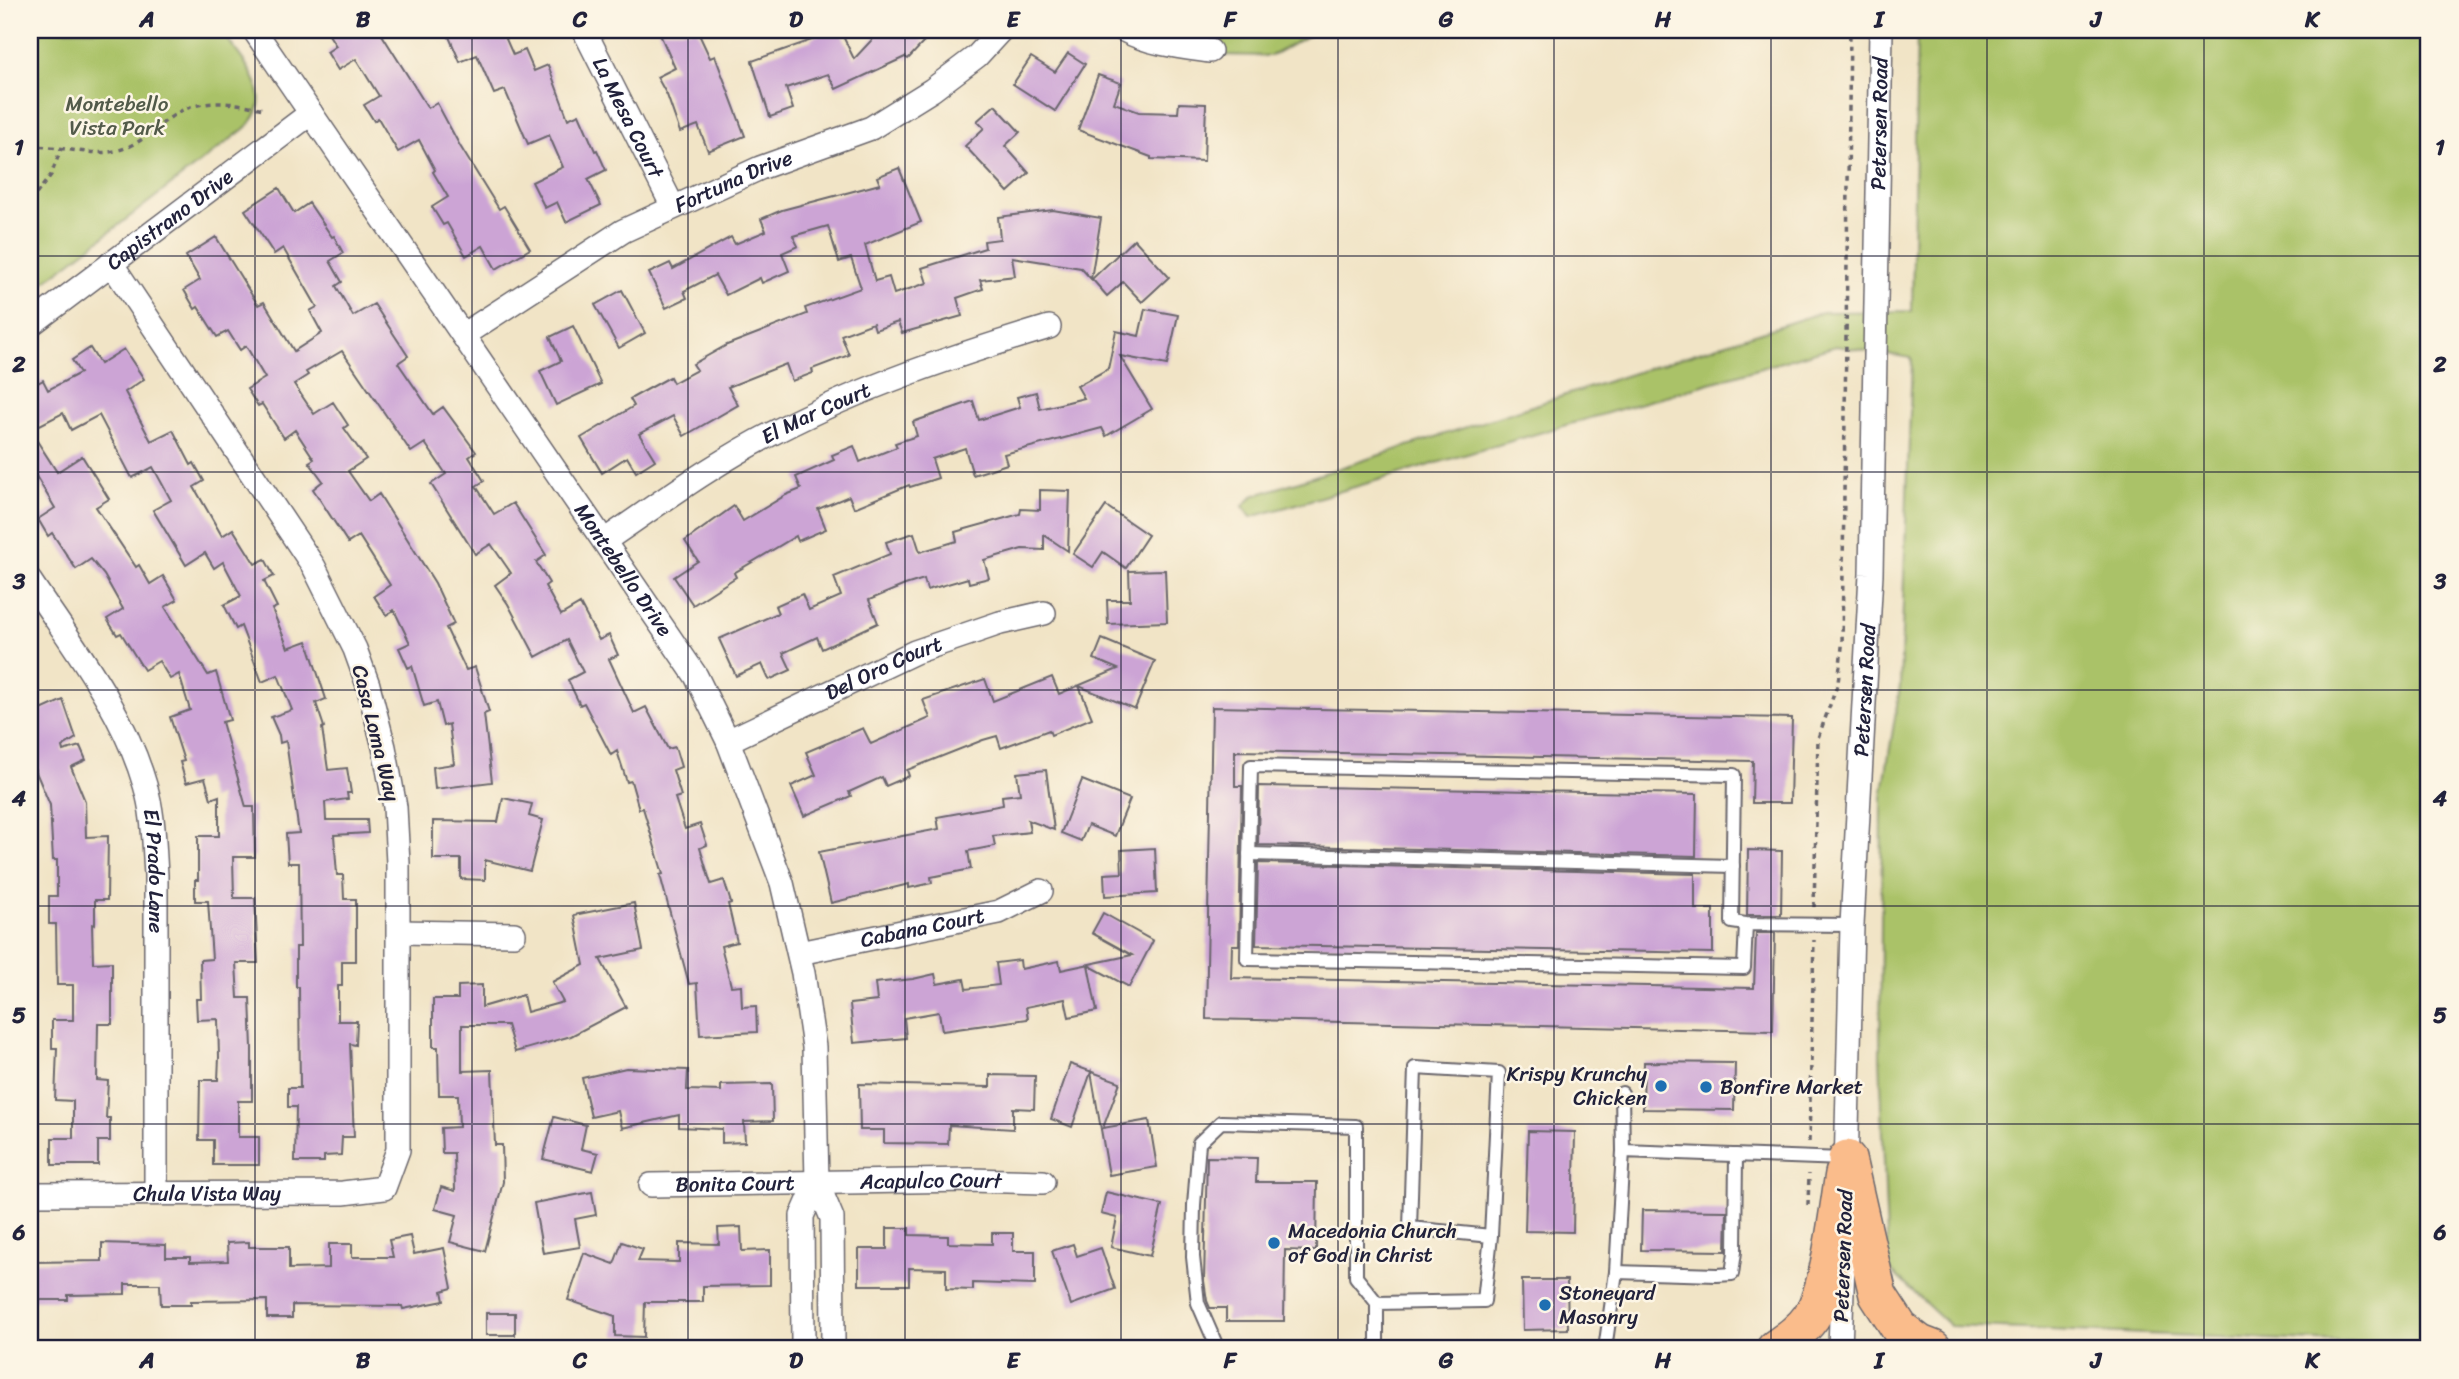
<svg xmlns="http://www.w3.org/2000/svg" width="2459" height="1379" font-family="Sriracha,sans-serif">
	<rect width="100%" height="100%" fill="#fcf5e5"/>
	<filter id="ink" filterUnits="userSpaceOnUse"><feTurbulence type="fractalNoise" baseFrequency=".0143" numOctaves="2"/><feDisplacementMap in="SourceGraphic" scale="14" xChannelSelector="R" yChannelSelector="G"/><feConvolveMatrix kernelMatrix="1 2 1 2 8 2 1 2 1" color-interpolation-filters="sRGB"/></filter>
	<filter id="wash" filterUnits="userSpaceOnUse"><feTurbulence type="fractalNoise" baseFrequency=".00686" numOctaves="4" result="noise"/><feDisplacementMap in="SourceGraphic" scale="28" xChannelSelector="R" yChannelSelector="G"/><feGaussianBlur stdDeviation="1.57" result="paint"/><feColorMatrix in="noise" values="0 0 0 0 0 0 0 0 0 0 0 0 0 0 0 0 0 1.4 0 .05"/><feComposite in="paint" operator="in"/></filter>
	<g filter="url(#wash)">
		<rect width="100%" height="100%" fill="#f1e4c6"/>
		<g fill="#aac267" stroke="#667251" stroke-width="2">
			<path d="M30,30H221C241,60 282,97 244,129L30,293Z"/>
			<path d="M1218,30H1318L1271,56L1217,55Z"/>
			<path d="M1917,30H2429V1349H2390L2363,1343L1950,1326L1888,1268L1880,1055L1882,797L1900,686L1912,358L1836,346L1290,506L1251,517L1243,506L1253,496L1823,312L1912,311Z"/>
		</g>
		<g id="blocks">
			<g fill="#cca4d5">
				<path d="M326,30H379L428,108L437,103L460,146L499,209L504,206L530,249L496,269L483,246L466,256L447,223L443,225L432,207L448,197L433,172L435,170L419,140L398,152L378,118L374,121L364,105L379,96L356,59L338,70L327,52L336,46Z"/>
				<path d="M446,30H502L513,55L525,50L534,71L548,65L568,119L579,114L595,151L597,150L606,170L588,179L601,205L566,222L557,202L545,208L532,182L563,167L549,135L528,144L505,90L494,94L477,55L460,62Z"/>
				<path d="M658,30H697L710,58L715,56L745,136L708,151L698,125L680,132L667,95L657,77L675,68Z"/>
				<path d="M829,30H840L854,59L881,30H911L924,42L908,59L905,57L836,89L828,74L786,88L793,109L770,117L752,61L812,40L811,38Z"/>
				<path d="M1068,53L1085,64L1055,111L1013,84L1031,57L1055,72Z"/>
				<path d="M1098,75L1121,83L1114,103L1139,112L1178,113L1179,103L1206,104L1204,161L1151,159V157L1078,130Z"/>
				<path d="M995,105L1020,132L1005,146L1029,173L1008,192L965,146L984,128L977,121Z"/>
				<path d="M899,168L921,222L865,245L875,281L889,277L894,294L927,283L922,268L985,248L984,241L1000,239L998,217L1053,210L1101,218L1091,279L1081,268L1012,257L1015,276L980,280L983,289L957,298L962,316L902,333L898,322L875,330L873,323L841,335L849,355L812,369L813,373L792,381L786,364L728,387L738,405L684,436L673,416L639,434L655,460L636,472L627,457L602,473L581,438L634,406L630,399L670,377L673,383L697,370L693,364L727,345L807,314L805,308L861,288L851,258L839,262L828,226L793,236L798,246L782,253L789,271L762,283L760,278L726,295L715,275L684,291L687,298L666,308L649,273L670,263L673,269L731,237L735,244L766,231L761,219L782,210L880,184L877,177Z"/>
				<path d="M279,188L294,213L309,203L332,237L334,236L343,253L330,261L342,282L336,286L353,316L374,304L408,356L398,363L433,414L443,407L476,452L469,457L484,481L476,486L494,514L513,503L546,555L536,562L549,583L545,586L561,615L580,604L599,640L609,635L618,655L609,659L634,713L646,707L668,749L675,747L681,767L673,770L681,796L675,798L685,829L700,824L707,845L700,848L711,884L724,880L731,903L728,904L737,942L721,946L731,986L741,985L742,1007L756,1006L757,1032L700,1035L697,983L689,984L660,875L663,874L643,808L639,809L631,781L627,782L617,751L611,755L584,703L580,705L568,680L583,672L567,640L536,657L508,604L495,585L511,573L491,544L475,554L431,484L446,474L425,443L411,452L342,351L306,372L308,375L294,384L314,414L333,402L348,425L344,428L366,459L348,471L369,501L379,494L435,583L454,624L446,628L466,670L475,667L489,712L484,714L492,782L435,789L433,767L454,764L449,724L443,726L437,702L424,706L412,666L408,668L399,648L410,643L394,610L386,615L374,596L390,585L359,536L348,543L313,489L323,481L309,462L314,459L295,430L284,438L262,404L258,406L247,389L265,378L246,346L240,350L228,331L217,337L198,307L195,309L184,290L200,280L186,256L216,237L258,305L264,302L294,351L322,333L310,311L317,307L283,248L274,254L245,210Z"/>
				<path d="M1134,239L1169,277L1142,302L1123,282L1107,296L1092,279Z"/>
				<path d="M622,290L645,333L619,348L595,305Z"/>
				<path d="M1145,309L1178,315L1167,365L1120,356L1152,409L1106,436L1102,428L1004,454L1007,464L973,475L965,448L932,459L938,478L910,487L909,485L854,508L849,496L818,509L826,529L798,541L796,536L734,573L736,577L693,605L674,577L698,561L685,541L734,506L743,521L786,495L801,489L796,477L834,460L832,455L854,446L860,462L897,447L895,443L917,436L913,422L973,401L979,420L1020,407L1017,397L1036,392L1040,409L1084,398L1077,386L1108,369L1116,331L1139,336Z"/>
				<path d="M573,326L601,384L556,405L540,371L561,361L550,337Z"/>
				<path d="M90,348L100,364L124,349L144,379L125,392L151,441L173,430L191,465L194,463L204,481L194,487L222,536L233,529L255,564L265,559L274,576L264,581L277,607L272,609L288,648L307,641L326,699L316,703L324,727L322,728L328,770L347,768L351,793H347L348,799L325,802L326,820H367L368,833L334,835L337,875H343L344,899H356V961H342V986H338V1021H357L356,1045L350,1044L354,1137H342L341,1155L324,1156V1162H295L296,1107H288V1088H300L299,987H296V947H300L299,863H288L286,834L299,833L286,741L280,743L279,735L271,717L292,710L278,675L262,682L241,626L236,629L224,605L241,596L223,562L214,568L205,553L186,565L153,510L171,500L153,467L132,478L99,415L71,430L63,413L30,430V387L43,380L48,390L80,373L72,360Z"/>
				<path d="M30,430L57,472L82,456L109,499L96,507L136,567L139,565L150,584L163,576L177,600L165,607L208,675L216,672L230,720L222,722L246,807H254L255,857H233L234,898H255L258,963H236L238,998H250L252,1048V1101H238V1137H259V1165H213V1140H199L200,1080H218L219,1057L218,1019L197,1020L196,999H201L200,960L212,959L208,901H195V880H198V836H219V796L211,799L205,778L186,783L180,762L184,761L170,717L190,710L179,674L170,679L159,661L144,670L121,633L117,635L107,619L123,609L104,575L91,559L76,569L52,533L48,536L38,519L55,508L30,466Z"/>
				<path d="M1040,490L1070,491L1068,551L1044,535V550L1022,549L984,560L989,578L969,583L968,578L927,590L924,579L905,585L869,600L878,623L822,649L817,637L783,653L791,670L769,680L762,664L736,676L719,639L778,613L775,606L802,594L809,610L841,596L834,577L890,554L886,542L914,533L920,552L957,541L955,532L1020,514L1021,509L1040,510Z"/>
				<path d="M1106,506L1148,535L1126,568L1103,552L1093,567L1073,554Z"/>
				<path d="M1165,570L1167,622L1108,624L1107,600H1130L1129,571Z"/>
				<path d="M1102,639L1155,661L1135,709L1079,686L1092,718L1051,735L1049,730L1001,748L997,736L983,740L907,770L909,776L886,786L882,777L849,792L851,796L804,816L791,786L816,775L806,752L863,728L871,744L930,718L923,700L985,679L993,701L1052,677L1059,694L1118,669L1094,659Z"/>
				<path d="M63,700L76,738L62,747L63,751L80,746L86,760L71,767L85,801L86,837L108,836L107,900H95V925L92,924L93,963L112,962V1024H98L97,1080L108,1081L106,1118H110V1141H98V1165H52V1138H73V1101L55,1100L57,1048H52V1020H73V985H57L56,924H49V896H57V860H53L50,805L30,758V715Z"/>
				<path d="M1212,707L1792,718L1790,803H1752L1753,761L1235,751V786H1242L1239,945H1232L1231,978L1754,988L1756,933H1775L1773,1031L1206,1019Z"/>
				<path d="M1046,770L1054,830L1028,820L1030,832L993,836L995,846L968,851L971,869L931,877L932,883L909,888V884L831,903L819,852L939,829L937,817L1003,805L1002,796L1020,794L1017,773Z"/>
				<path d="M1082,780L1130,799L1115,836L1088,825L1081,841L1061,833Z"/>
				<path d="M1259,786L1697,794L1696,856L1258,845Z"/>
				<path d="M503,798L532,804L529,816L543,820L530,871L485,860V880L461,879V859H433V821L498,822Z"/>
				<path d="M1155,848L1157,893L1105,896L1104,874L1122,873L1121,850Z"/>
				<path d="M1748,850L1782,851L1781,915H1747Z"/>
				<path d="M1258,863L1695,874V909H1713V953L1256,945Z"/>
				<path d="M634,903L643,950L600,959L626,1007L571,1036L515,1052L507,1025H462V1071L492,1070L495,1145H502L503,1182L485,1251L450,1242L457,1215L435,1209L441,1187L455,1191L454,1153H442L441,1128L459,1127L458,1095H439L438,1047H433V999H458V986L482,985V1007L523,995L527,1012L563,1002L552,982L584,965L574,915Z"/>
				<path d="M1103,913L1153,941L1129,987L1088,965L1097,1011L1069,1017L1065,999L1026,1007L1028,1019L942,1031L939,1012L904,1018L906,1038L854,1043L850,1004L877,1001L875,983L913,979L935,974L937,984L964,979L966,989L999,985L996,963L1020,960L1021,969L1059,961L1061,970L1132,955L1092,933Z"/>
				<path d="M1644,1062L1735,1063L1734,1110L1643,1109Z"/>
				<path d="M1070,1064L1120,1082L1103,1128L1149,1120L1157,1167L1109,1175L1091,1072L1072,1127L1051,1119Z"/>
				<path d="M626,1068L688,1070L687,1090L721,1091V1085L772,1084L773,1121L744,1122L745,1142L722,1143V1129L679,1127V1115L622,1128L618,1111L591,1117L582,1078Z"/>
				<path d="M990,1075L1035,1076L1034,1109L1013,1108V1129L949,1125L948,1144L884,1143V1130H860L859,1084L990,1087Z"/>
				<path d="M554,1117L586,1125L581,1149L598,1153L593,1171L543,1159Z"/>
				<path d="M1528,1131L1575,1132L1573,1232L1525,1231Z"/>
				<path d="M1207,1157L1257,1158L1256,1182H1317L1316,1251L1285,1250L1284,1321H1226V1308H1210L1207,1301L1204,1281Z"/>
				<path d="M592,1192L596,1215L575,1219L580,1247L543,1253L534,1203Z"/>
				<path d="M1106,1192L1162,1205L1150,1256L1111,1247L1117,1218L1101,1214Z"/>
				<path d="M1642,1210L1727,1211L1726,1251L1641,1250Z"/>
				<path d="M741,1227L742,1251L770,1250V1285L703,1286V1302H645L644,1337L615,1336V1316L568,1300L584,1253L614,1264L622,1242L643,1249L638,1261L679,1262V1243L719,1244L718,1228Z"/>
				<path d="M887,1228H909V1235L948,1236V1243L992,1244V1233H1013V1251H1035V1285L973,1283V1290L946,1289V1269L909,1268V1285H859V1249H887Z"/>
				<path d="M410,1236L414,1254L444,1248L452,1288L442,1291L444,1301L403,1309L402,1306L292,1305V1318H267V1300L191,1301V1305H161L160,1284H125V1294L68,1295V1300H30V1262L102,1261V1243L166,1245V1257H190V1262L228,1261L227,1243L249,1242V1247H289V1269L329,1268V1244H352V1257H393L389,1240Z"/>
				<path d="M1073,1244L1077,1256L1101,1248L1115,1289L1071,1305L1052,1251Z"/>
				<path d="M1522,1280H1567L1568,1329L1523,1330Z"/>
				<rect x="486" y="1313" width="29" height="22"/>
			</g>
		</g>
	</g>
	<g filter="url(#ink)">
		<use href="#blocks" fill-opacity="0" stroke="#6a666c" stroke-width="2"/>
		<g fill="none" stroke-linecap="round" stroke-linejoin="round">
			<g stroke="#6a666c" stroke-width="16">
				<g id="service">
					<path d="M1249,854L1733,866"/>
					<path d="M1746,924L1732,922L1734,775L1251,766L1247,959L1744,968L1746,924L1852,925"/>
					<path d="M1622,1093L1623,1151"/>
					<path d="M1616,1272L1717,1275L1732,1274L1735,1252L1736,1155"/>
					<path d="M1218,1349L1198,1303L1193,1257L1194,1205L1199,1143L1221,1122L1356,1126V1277L1377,1303"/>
					<path d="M1377,1349V1303L1484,1301L1491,1236L1499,1073L1415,1068L1410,1228L1491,1236"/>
					<path d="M1605,1349L1616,1272L1623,1151L1843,1159"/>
				</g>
			</g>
			<g stroke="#6a666c" stroke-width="26">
				<g id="minor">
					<path id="s1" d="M254,30L696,676L728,741L782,883L803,973L814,1047L817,1182L832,1218L833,1341L829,1349"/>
					<path id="s2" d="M584,30L673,207"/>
					<path d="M1124,30C1150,44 1181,47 1210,51"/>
					<path id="s3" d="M30,325L311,113"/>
					<path id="s4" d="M463,335L623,231L760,168L871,128L932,90L977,56L1001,30"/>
					<path id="s5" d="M604,541C660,503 714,463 775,432C861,387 956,355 1049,327"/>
					<path id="s6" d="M30,581C73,646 123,709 145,785C154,814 154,845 156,875V1192"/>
					<path id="s7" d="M728,741L915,652L1000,623L1044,613"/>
					<path d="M399,932L514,934"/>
					<path id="s8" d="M799,953L999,912L1041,891"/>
					<path id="s9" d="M1846,1171L1852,925L1871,574L1881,30"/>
					<path id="s10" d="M651,1185L970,1180L1043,1182"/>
					<path id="s11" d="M30,1194L343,1193L384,1188L398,1150V863L395,807L384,747L368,685L355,649L314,567L111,263"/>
					<path d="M807,1349L803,1342L802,1216L817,1182"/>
					<path d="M1840,1349L1843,1261"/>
				</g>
			</g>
			<g stroke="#6a666c" stroke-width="40">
				<g id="primary">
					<path d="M1847,1159L1878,1295L1900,1329L1920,1344L1933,1349"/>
					<path d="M1775,1349C1789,1339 1801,1331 1811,1317C1830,1289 1838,1209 1844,1174"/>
				</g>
			</g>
			<g stroke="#6a666c" stroke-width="3.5" stroke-dasharray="5 5" stroke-linecap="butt">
				<path d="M30,147C59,144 85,157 115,151C140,146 154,128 174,115C199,98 235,102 263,109"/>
				<path d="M30,202L51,175L61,149"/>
				<path d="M1814,907L1818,738L1838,683L1842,647L1850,30"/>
				<path d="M1809,1142L1814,940"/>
				<path d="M1808,1205L1809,1174"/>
			</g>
			<use href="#service" stroke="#fff" stroke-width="12"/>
			<use href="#minor" stroke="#fff" stroke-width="23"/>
			<use href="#primary" stroke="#fabc8b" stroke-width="37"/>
		</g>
	</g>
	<path fill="none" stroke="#22223b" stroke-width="2" stroke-opacity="0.55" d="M255,30V1349M472,30V1349M688,30V1349M905,30V1349M1121,30V1349M1338,30V1349M1554,30V1349M1771,30V1349M1987,30V1349M2204,30V1349M30,256H2429M30,472H2429M30,690H2429M30,906H2429M30,1124H2429"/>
	<g fill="#1f6fb2" stroke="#fcf5e5" stroke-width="2.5">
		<circle cx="1661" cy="1086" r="7"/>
		<circle cx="1706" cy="1087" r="7"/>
		<circle cx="1274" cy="1243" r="7"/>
		<circle cx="1545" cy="1305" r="7"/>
	</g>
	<g text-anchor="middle" stroke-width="5" stroke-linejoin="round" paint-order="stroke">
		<g font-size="21" fill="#525a4a" stroke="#fcf5e5">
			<text x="117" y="111">Montebello<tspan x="117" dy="24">Vista Park</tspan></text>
		</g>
		<g font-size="21" fill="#22223b" stroke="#fcf5e5">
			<text dy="7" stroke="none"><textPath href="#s2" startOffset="98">La Mesa Court</textPath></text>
			<text dy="7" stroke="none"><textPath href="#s9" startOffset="1048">Petersen Road</textPath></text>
			<text dy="7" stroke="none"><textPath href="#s4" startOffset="312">Fortuna Drive</textPath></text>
			<text dy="7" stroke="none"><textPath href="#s3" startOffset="175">Capistrano Drive</textPath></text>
			<text dy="7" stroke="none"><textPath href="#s5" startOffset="248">El Mar Court</textPath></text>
			<text dy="7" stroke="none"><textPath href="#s1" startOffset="654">Montebello Drive</textPath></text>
			<text dy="7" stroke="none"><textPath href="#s7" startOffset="172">Del Oro Court</textPath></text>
			<text dy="7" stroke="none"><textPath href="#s9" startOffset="481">Petersen Road</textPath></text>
			<text transform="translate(376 733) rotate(76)" y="7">Casa Loma Way</text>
			<text dy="7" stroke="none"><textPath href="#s6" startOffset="322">El Prado Lane</textPath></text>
			<text dy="7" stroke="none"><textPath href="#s8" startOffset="126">Cabana Court</textPath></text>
			<text dy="7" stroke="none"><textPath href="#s10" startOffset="280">Acapulco Court</textPath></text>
			<text dy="7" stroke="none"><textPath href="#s10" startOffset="84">Bonita Court</textPath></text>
			<text dy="7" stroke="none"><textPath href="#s11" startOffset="177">Chula Vista Way</textPath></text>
			<text transform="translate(1843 1256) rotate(-88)" y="7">Petersen Road</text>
		</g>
		<g font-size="21" fill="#22223b" stroke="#fcf5e5" text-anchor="start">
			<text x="1647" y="1081" text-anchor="end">Krispy Krunchy<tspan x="1647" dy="24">Chicken</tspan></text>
			<text x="1720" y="1094">Bonfire Market</text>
			<text x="1288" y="1238">Macedonia Church<tspan x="1288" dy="24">of God in Christ</tspan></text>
			<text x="1559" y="1300">Stoneyard<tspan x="1559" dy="24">Masonry</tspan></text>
		</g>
	</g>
	<rect width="2459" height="1379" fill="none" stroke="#fcf5e5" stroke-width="77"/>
	<rect x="38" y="38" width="2382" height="1302" fill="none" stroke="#22223b" stroke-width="2.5"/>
	<g font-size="23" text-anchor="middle" font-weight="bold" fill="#22223b">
		<text x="147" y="27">A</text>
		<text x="363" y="27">B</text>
		<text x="580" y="27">C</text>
		<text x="796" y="27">D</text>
		<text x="1013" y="27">E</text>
		<text x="1230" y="27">F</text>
		<text x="1446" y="27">G</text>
		<text x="1663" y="27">H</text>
		<text x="1879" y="27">I</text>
		<text x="2096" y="27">J</text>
		<text x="2312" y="27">K</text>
		<text x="19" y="155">1</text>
		<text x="2440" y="155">1</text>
		<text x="19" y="372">2</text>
		<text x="2440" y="372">2</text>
		<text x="19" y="589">3</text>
		<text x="2440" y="589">3</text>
		<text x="19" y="806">4</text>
		<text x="2440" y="806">4</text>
		<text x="19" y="1023">5</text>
		<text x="2440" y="1023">5</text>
		<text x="19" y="1240">6</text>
		<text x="2440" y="1240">6</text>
		<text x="147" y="1368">A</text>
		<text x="363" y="1368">B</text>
		<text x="580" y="1368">C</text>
		<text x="796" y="1368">D</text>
		<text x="1013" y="1368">E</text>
		<text x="1230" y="1368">F</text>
		<text x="1446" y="1368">G</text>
		<text x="1663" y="1368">H</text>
		<text x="1879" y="1368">I</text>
		<text x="2096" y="1368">J</text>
		<text x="2312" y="1368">K</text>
	</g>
</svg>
